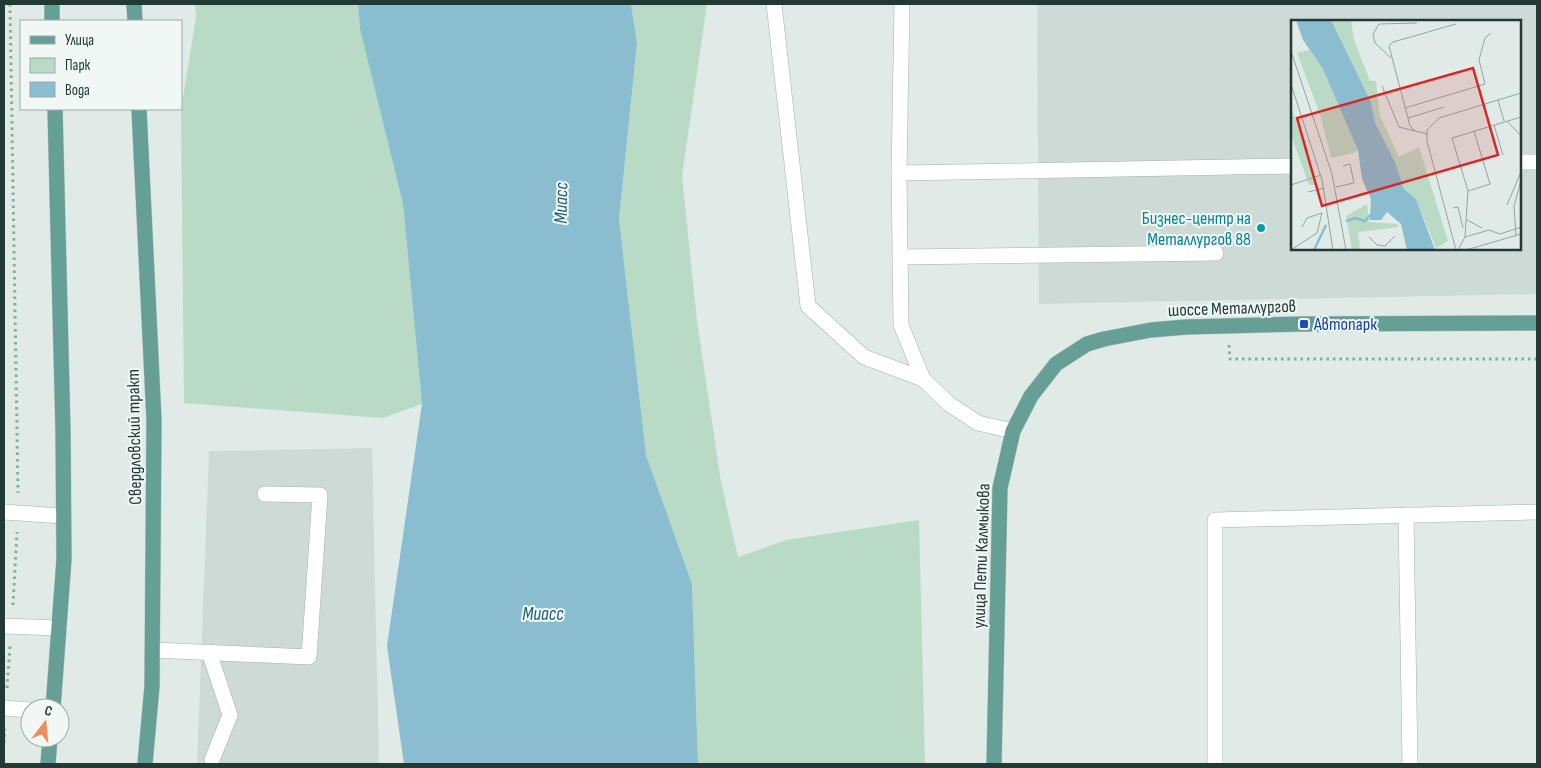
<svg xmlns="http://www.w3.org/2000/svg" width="1541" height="768" font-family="'Sofia Sans Condensed',sans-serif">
	<rect width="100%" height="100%" fill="#e0ebe7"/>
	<g fill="#cedad6" fill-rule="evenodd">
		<path d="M1037,4H1537V294L1039,304ZM1292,21H1520V249H1292Z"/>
		<path d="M372,448L379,764H197L209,451Z"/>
	</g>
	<g fill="#b9dbc6">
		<path d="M195,4H358L360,29L403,204L422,404L383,418L184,403L181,109L196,17Z"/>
		<path d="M631,4H707L682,176L697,321L721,482L738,557L786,540L919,520L925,764H698L692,584L646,455L619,219L637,43Z"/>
	</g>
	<path fill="#89bdcf" d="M358,4H631L637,43L619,219L646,455L692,584L698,764H404L387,646L422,404L403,204L360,29Z"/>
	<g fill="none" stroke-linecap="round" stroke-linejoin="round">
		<g stroke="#a3b2ae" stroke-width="16">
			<g id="minor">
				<path d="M774,4L808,306L864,357L923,379"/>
				<path d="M902,4L899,173L901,325L923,379L949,404L978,423L1013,431"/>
				<path d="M1520,162H1537"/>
				<path d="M899,173L1292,166"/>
				<path d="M900,257L1216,253"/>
				<path d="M4,512L62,516"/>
				<path d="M1406,515L1410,764"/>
				<path d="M4,626L59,628"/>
				<path d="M153,650L309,657L320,495L265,494"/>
				<path d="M209,652L230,715L212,760"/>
				<path d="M4,708L30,710"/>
				<path d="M1215,764V520L1537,512"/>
			</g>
		</g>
		<g stroke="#c1c8c7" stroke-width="16">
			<g id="major">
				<path d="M52,4V21"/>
				<path d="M134,4L135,21"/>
				<path d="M139,109L154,420L152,686L145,764"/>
				<path d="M53,708L64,559L63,431L55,109"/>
				<path d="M48,764L50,738"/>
				<path d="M994,764L1000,488L1013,431L1031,396L1056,364L1087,344L1104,339L1151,330L1186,327L1304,324L1537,323"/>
			</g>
		</g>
		<g stroke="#81ada4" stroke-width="3" stroke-dasharray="2.5 4" stroke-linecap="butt">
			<path d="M10,4L18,493"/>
			<path d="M1229,345L1230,359H1537"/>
			<path d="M13,605L17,532"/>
			<path d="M7,688L10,646"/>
			<path d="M4,743L5,729"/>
		</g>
		<use href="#minor" stroke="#fff" stroke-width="15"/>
		<use href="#major" stroke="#669f96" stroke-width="15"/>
	</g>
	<circle fill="#0f9aa8" stroke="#f0f7f4" stroke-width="2" cx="1261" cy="228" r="5"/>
	<rect fill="#1a4fb4" stroke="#f0f7f4" stroke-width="2" x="1299" y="319" width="10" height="10" rx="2.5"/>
	<g text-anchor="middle" stroke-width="4" stroke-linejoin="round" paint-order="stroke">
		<g font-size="18" fill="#0d838f" stroke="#f0f7f4" text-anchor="end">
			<text x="1251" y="224">Бизнес-центр на<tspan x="1251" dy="21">Металлургов 88</tspan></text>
		</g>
		<g font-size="18" fill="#213a36" stroke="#f0f7f4">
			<text transform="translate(1232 308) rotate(-2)" y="6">шоссе Металлургов</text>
			<text transform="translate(134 437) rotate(-91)" y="6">Свердловский тракт</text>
			<text transform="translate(981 556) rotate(-88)" y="6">улица Пети Калмыкова</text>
		</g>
		<g font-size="18" fill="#164399" stroke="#f0f7f4" text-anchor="start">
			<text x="1314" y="330">Автопарк</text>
		</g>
		<g font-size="19" font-style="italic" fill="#1d5d74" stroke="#f0f7f4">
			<text transform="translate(560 203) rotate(-89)" y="7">Миасс</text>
			<text x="543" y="620">Миасс</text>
		</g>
	</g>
	<g transform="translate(1291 20)">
		<rect width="230" height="230" fill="#e0ebe7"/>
		<path d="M40,0H60L63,20L79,61H85L89,96L108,137L128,127L157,221L145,228L125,179L113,169L104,142L84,103L80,82ZM18,30L32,49L59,108L67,130L63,133L40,138L29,94L6,33ZM0,88L13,124L24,165H18L0,115ZM76,184L78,202L106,204L108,207L67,212L69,230H61L55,196Z" fill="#b9dbc6"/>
		<path d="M5,0H40L80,82L84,103L104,142L113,169L125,179L144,230H116L110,204L96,192L90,200H79L80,179L71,159L67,130L32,49L12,20Z" fill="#89bdcf"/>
		<path fill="none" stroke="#89bdcf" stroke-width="2.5" d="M55,201L64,198L74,201L80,194M23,230L35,205"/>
		<path fill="none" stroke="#94a4a0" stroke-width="1" d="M171,0H194M0,31L41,154L55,230M100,38L84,23L82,14L88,4L126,3M0,64L31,160L42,230M91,66L108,107L124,111M207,80L213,101M114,88L194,64L188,40L194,18L200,13M117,98L153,87M216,101L230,116M203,105L212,135M136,114L124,111L119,106L98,26L102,22L165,4M0,165L30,155M45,167L63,163L59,144L52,146M177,171L199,164L183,111M17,172L33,168M216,185L230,152M162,188L167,187L172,208M176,200L191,208M11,207L16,198L31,193M225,216L223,186L230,161M78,217L86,225L94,226L104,216M174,217L198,210L209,214L230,207M0,230L26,213L31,193M165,230L136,121V110L148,98L230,73M167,230L174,217L177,171L161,118L230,97M175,230L230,214"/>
		<path fill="#d62828" fill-opacity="0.15" stroke="#d62828" stroke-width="2.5" d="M182,48L207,135L31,186L6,98Z"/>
		<rect width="230" height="230" fill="none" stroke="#213a36" stroke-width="2.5"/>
	</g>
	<rect width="1541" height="768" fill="none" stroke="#213a36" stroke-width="10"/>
	<rect x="20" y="20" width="162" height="90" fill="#f0f7f4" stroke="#9daba8"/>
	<rect x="30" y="36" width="25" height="8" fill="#669f96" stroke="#9daba8"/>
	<text x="65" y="45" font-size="15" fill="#213a36">Улица</text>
	<rect x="30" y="58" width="25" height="15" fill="#b9dbc6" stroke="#9daba8"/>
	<text x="65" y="70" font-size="15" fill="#213a36">Парк</text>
	<rect x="30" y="82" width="25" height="15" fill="#89bdcf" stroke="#9daba8"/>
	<text x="65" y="95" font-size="15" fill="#213a36">Вода</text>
	<g transform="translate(45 723) rotate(16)"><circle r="24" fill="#f0f7f4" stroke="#9daba8"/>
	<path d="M0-4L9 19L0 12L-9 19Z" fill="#ee8e5a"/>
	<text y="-8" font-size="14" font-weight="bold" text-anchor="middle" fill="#213a36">С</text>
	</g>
</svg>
